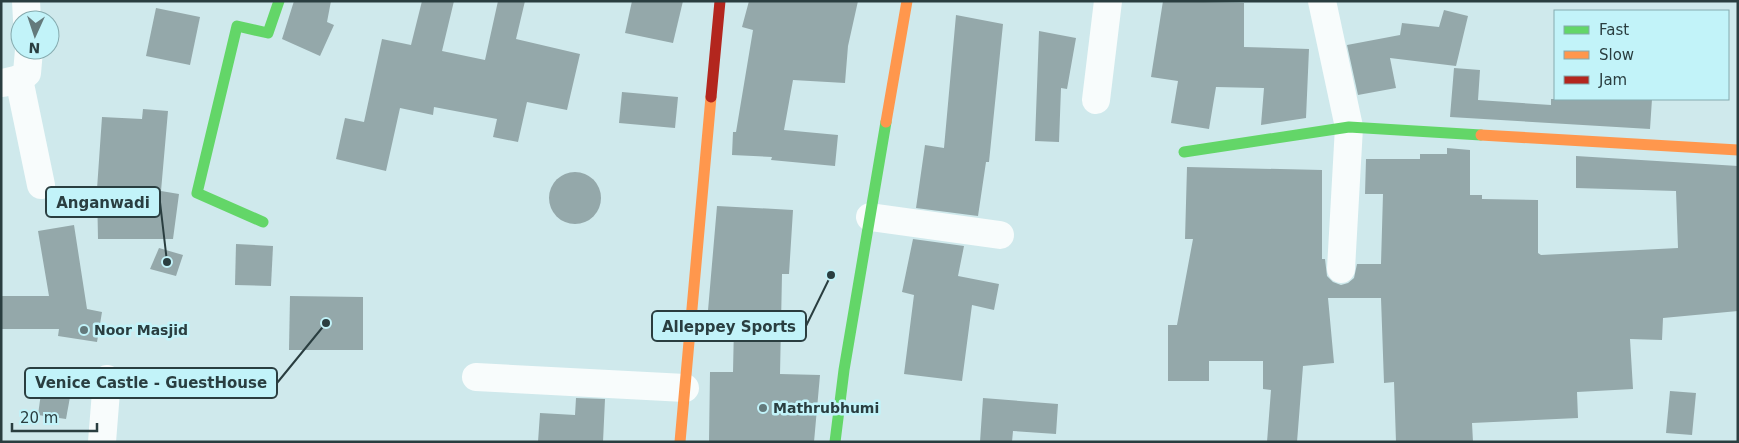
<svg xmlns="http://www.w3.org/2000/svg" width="1739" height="443" font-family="'DejaVu Sans',sans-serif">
	<rect width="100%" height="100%" fill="#cfe9ec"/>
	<g fill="#94a8aa">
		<path d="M294,1H331L327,22L334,25L320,56L282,39Z"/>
		<path d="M422,1H454L442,51L485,60L498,1H525L516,39L580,54L567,110L527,102L518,142L493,137L497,119L434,107L433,115L400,108L386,171L336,159L345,118L364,122L382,39L411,45Z"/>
		<path d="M632,1H683L673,43L625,33Z"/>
		<path d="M749,1H858L848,46L845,83L793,80L784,130L838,135L835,166L771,160L772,157L732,155L733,132H736L753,30L742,27Z"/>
		<path d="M1163,1L1244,3V47L1309,49L1306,118L1261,125L1264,88L1216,87L1209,129L1171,123L1178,81L1151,77Z"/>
		<path d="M156,8L200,17L190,65L146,56Z"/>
		<path d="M1444,10L1468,16L1456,66L1390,58L1396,88L1358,95L1347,45L1400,35L1402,23L1439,27Z"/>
		<path d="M956,15L1003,24L989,162H986L978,216L916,208L925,145L944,148Z"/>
		<path d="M1039,31L1076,38L1067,89L1061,88L1059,142L1035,141Z"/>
		<path d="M1454,68L1480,70L1478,100L1551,105V99H1652L1650,129L1450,117Z"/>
		<path d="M622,92L678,97L675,128L619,123Z"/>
		<path d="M143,109L168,111L161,191L179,194L173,239H98L97,189L102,117L142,119Z"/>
		<path d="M1447,148L1470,150V195H1482V199L1538,200V253L1541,255L1678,248L1676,191L1576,188V156L1738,166V311L1663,318L1662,340L1630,339L1633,389L1577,392L1578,418L1472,423L1473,442H1396L1394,382L1384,383L1381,298H1328L1334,363L1303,366L1297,442H1267L1271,390L1263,389V361H1209V381H1168V325H1177L1193,239H1185L1187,167L1322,170V259H1325L1327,276L1333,282L1341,285L1348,283L1354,278L1357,264H1381L1383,194H1365L1366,159H1420V154H1447Z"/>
		<circle cx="575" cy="198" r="26"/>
		<path d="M717,206L793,210L789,274H782L780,374L820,375L814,442H709L710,372H733L734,325L707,322Z"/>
		<path d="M74,225L87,309L102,312L97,342L58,336L59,329H1V296H49L38,231Z"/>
		<path d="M913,239L964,246L958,276L999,284L994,310L972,305L962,381L904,374L914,295L902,292Z"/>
		<path d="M236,244L273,246L271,286L235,285Z"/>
		<path d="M159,248L183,255L176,276L150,269Z"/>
		<path d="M290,296L363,297V350H289Z"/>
		<path d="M1670,391L1696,393L1692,435L1666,433Z"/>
		<path d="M41,393L70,397L66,419L38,415Z"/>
		<path d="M576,398L605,399L603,442H538L540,413L575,415Z"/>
		<path d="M983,398L1058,404L1056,434L1013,431L1012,442H980Z"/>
	</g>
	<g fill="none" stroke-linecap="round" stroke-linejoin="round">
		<g stroke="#f8fcfc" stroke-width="28">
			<path d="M26,1L27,20"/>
			<path d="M1322,1L1349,127L1341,269"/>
			<path d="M19,79L41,185"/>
			<path d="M3,83L19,79L27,73L29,50"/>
			<path d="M1096,100L1108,1"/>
			<path d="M870,217L1000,235"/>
			<path d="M476,377L685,388"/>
			<path d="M102,442L107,379"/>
		</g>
		<g stroke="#63d668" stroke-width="11">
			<path d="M1184,152L1349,127L1481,135"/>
			<path d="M263,222L197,193L237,26L268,33L279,1"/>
			<path d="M835,442L844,370L886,122"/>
		</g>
		<g stroke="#ff974d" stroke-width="11">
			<path d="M886,122L907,1"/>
			<path d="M1481,135L1738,150"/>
			<path d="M680,442L711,97"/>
		</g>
		<path stroke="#b3261e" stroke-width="11" d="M711,97L720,1"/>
	</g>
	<g fill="#647a7c" stroke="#c2f3f9" stroke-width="2">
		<circle cx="84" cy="330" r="5"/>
		<circle cx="763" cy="408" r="5"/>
	</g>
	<g text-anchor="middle" stroke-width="5" stroke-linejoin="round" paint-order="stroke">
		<g font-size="14" font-weight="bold" fill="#2a3e40" stroke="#c2f3f9" text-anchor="start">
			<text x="94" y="335">Noor Masjid</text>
			<text x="773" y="413">Mathrubhumi</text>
		</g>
	</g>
	<path fill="none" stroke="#2a3e40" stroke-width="2" d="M167 262L160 202M831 275L806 326M326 323L277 383"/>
	<g fill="#2a3e40" stroke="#c2f3f9" stroke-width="2">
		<circle cx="167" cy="262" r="5"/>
		<circle cx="831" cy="275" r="5"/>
		<circle cx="326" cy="323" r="5"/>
	</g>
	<g fill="#c2f3f9" stroke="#2a3e40" stroke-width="2">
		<rect x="46" y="187" width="114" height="30" rx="5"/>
		<rect x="652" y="311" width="154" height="30" rx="5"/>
		<rect x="25" y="368" width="252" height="30" rx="5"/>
	</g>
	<g font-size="15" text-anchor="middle" font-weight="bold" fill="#2a3e40">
		<text x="103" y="208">Anganwadi</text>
		<text x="729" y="332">Alleppey Sports</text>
		<text x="151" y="388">Venice Castle - GuestHouse</text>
	</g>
	<rect width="1739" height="443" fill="none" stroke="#2a3e40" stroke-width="5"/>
	<rect x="1554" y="10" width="175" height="90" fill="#c2f3f9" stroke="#85abaf"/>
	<rect x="1564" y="26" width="25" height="8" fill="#63d668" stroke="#85abaf"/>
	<text x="1599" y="35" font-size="15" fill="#2a3e40">Fast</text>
	<rect x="1564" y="51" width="25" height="8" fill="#ff974d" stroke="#85abaf"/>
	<text x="1599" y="60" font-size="15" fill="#2a3e40">Slow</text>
	<rect x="1564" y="76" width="25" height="8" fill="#b3261e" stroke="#85abaf"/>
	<text x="1599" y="85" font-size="15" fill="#2a3e40">Jam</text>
	<g transform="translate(35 35) rotate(183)"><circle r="24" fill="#c2f3f9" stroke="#85abaf"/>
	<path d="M0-4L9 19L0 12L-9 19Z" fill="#647a7c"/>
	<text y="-8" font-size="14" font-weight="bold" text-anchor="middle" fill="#2a3e40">N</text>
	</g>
	<path d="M12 423v8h85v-8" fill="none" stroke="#2a3e40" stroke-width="2.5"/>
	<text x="20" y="423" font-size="15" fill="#2a3e40" stroke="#c2f3f9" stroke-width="4" paint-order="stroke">20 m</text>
</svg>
